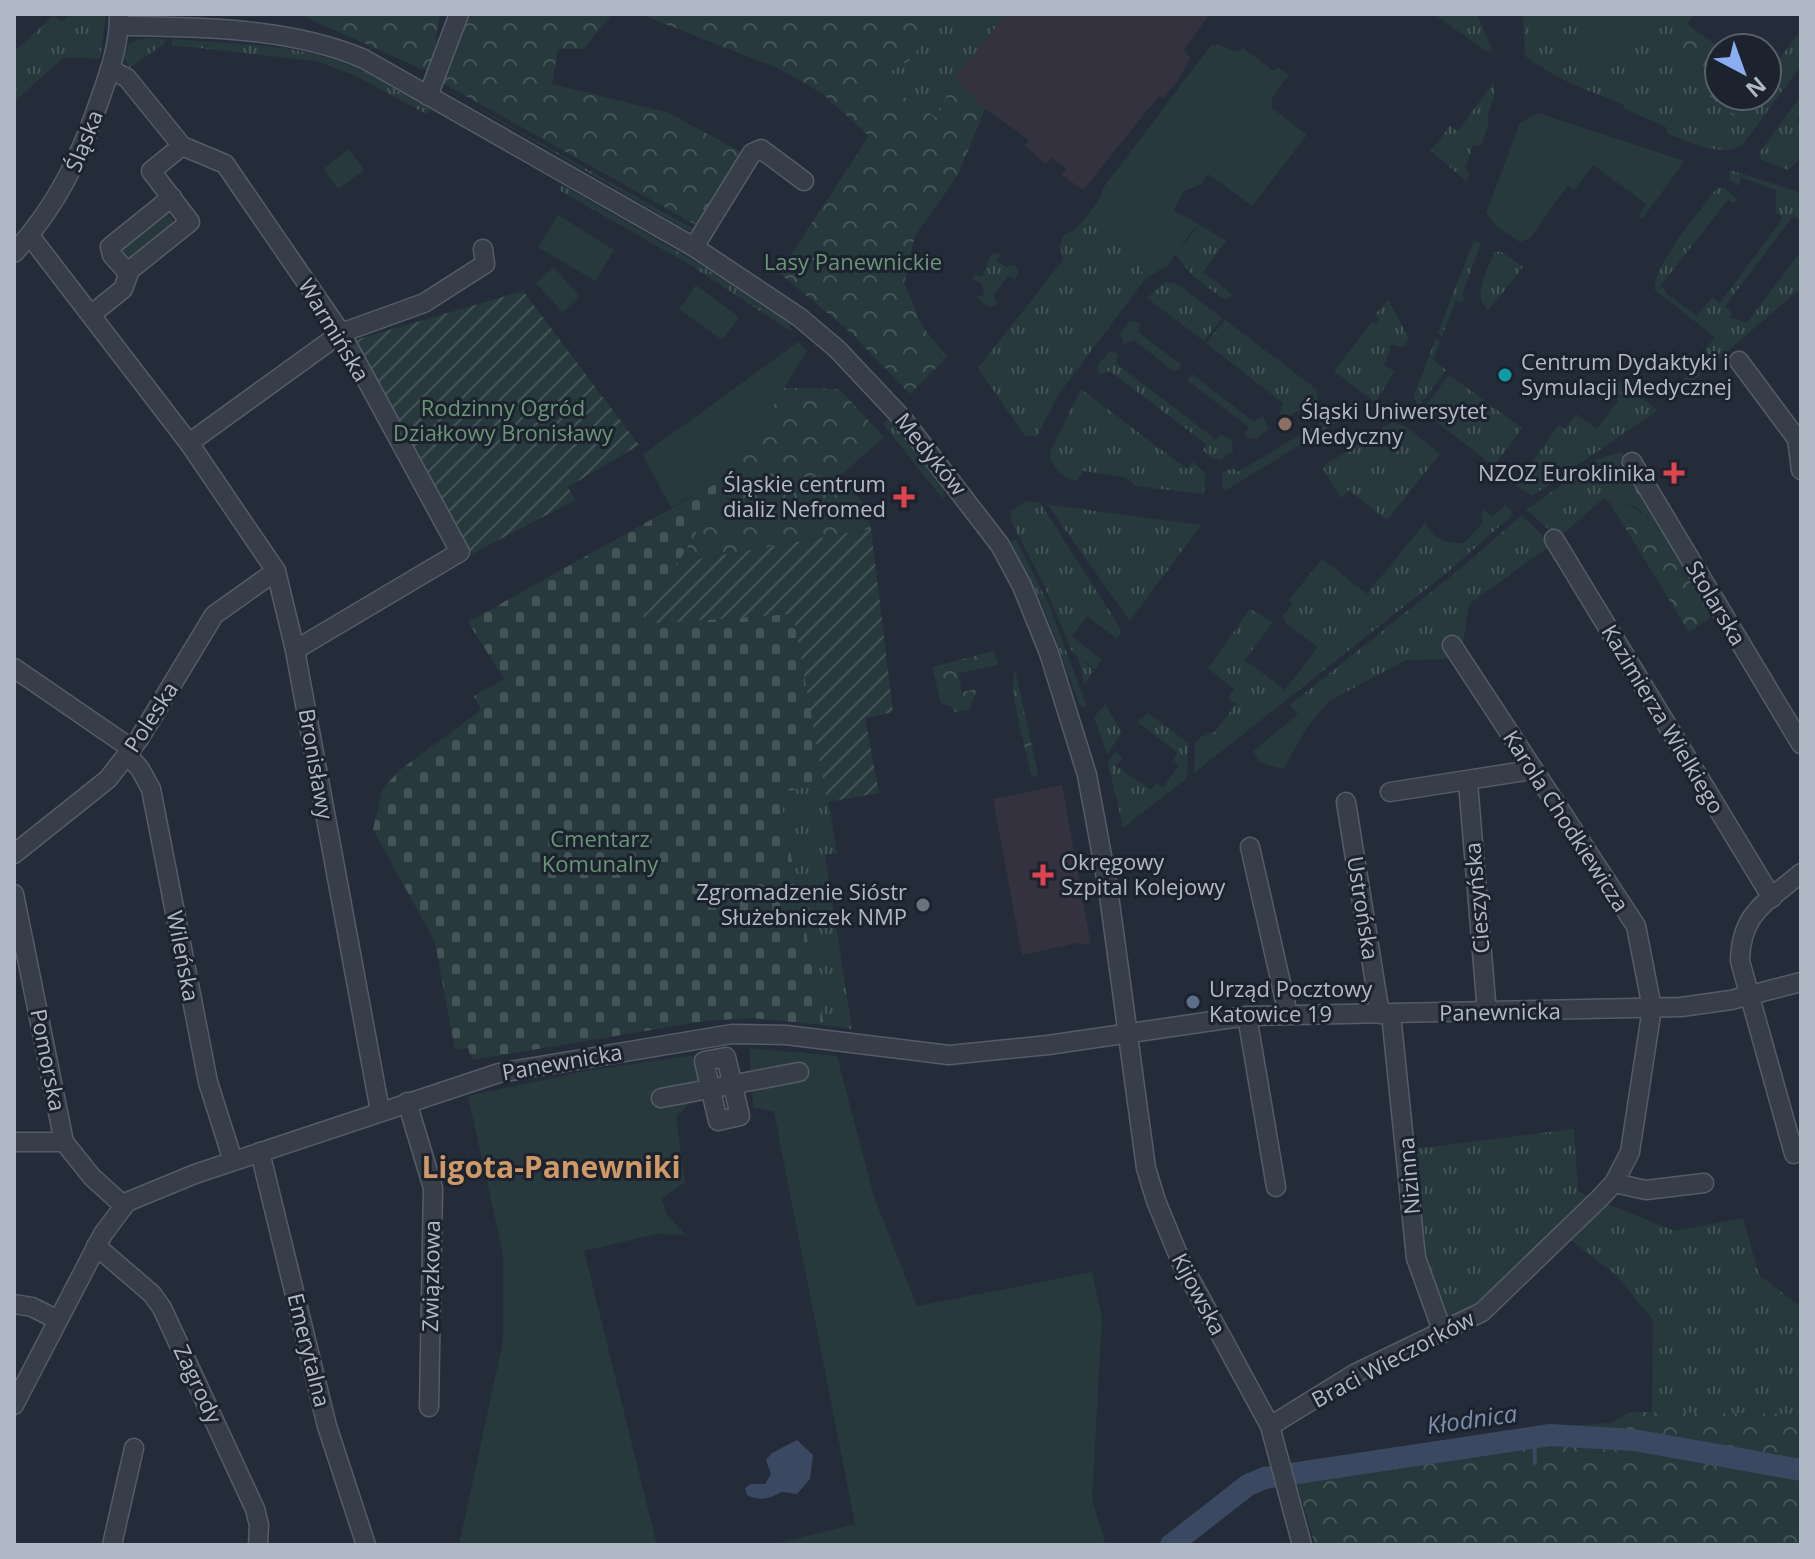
<svg xmlns="http://www.w3.org/2000/svg" width="1815" height="1559" font-family="'Open Sans',sans-serif">
	<defs>
		<pattern id="grass-tufts" width="24" height="20" patternUnits="userSpaceOnUse" patternTransform="scale(2)"><rect width="24" height="20" fill="#27393c"/><path d="M3 7l-1-3M5 7V3M7 7l1-3M15 17l-1-3M17 17v-4M19 17l1-3" fill="none" stroke="#445457"/></pattern>
		<pattern id="forest-crowns" width="20" height="18" patternUnits="userSpaceOnUse" patternTransform="scale(2)"><rect width="20" height="18" fill="#27393c"/><path d="M2 6a3 3 0 1 1 6 0M12 15a3 3 0 1 1 6 0" fill="none" stroke="#445457"/></pattern>
		<pattern id="cemetery-stones" width="16" height="16" patternUnits="userSpaceOnUse" patternTransform="scale(2)"><rect width="16" height="16" fill="#27393c"/><path d="M2 7V4a2 2 0 0 1 4 0v3zM10 15v-3a2 2 0 0 1 4 0v3z" fill="#445457"/></pattern>
		<pattern id="garden-furrows" width="10" height="10" patternUnits="userSpaceOnUse" patternTransform="scale(2)"><rect width="10" height="10" fill="#27393c"/><path d="M-1 1l2-2M0 10L10 0M9 11l2-2" fill="none" stroke="#445457"/></pattern>
	</defs>
	<rect width="100%" height="100%" fill="#242c3a"/>
	<g fill="#34323f">
		<path d="M1006,14H1210L1183,50L1191,58L1176,83L1164,98L1159,96L1083,190L1062,175L1066,168L1051,158L1046,164L1025,146L1029,140L985,109L955,78Z"/>
		<path d="M1062,785L1091,945L1077,943L1022,955L993,799Z"/>
	</g>
	<g fill="url(#grass-tufts)">
		<path d="M71,14H106L100,59L64,57L14,102V52L54,15L62,22Z"/>
		<path d="M940,14H1006L955,78L937,119L875,79L909,61Z"/>
		<path d="M1434,14H1477L1492,51H1486Z"/>
		<path d="M1523,14H1695L1665,52C1707,68 1699,59 1712,102L1734,116L1750,96H1767V75L1801,30V65L1744,143C1723,160 1691,142 1668,134L1666,127L1625,109L1624,105C1589,90 1556,80 1525,56Z"/>
		<path d="M149,38L165,39L164,44L129,68L122,52L132,42Z"/>
		<path d="M172,39C231,44 294,43 349,65C378,77 404,95 431,110L426,114L354,75L316,61L172,45Z"/>
		<path d="M1494,82V97L1487,118L1489,122L1481,145L1473,146L1465,168L1469,174L1466,181L1431,151L1450,126L1458,131Z"/>
		<path d="M443,88L695,230H687Z"/>
		<path d="M1801,96V114L1796,121L1801,125V158L1788,170L1760,159V152Z"/>
		<path d="M1730,170L1798,192L1800,220L1793,216L1725,306L1732,313L1729,317L1747,323L1801,251V288L1667,403L1715,337L1655,290C1651,267 1702,209 1717,188H1724L1737,199L1734,203L1728,200L1661,285L1668,295L1697,316L1712,297L1720,303L1783,218L1776,212V190L1741,177L1738,186L1729,179Z"/>
		<path d="M562,185L701,265L789,323L792,332L690,265L559,190Z"/>
		<path d="M166,212L178,227L130,264L118,250Z"/>
		<path d="M1087,216C1107,237 1137,250 1145,279L1058,395L1037,436H1025L978,368L1063,260L1060,246L1064,235L1076,229Z"/>
		<path d="M1200,225L1226,241L1203,272L1232,294L1229,298L1223,299L1193,276L1175,254Z"/>
		<path d="M1474,240L1481,243L1462,295L1465,298L1461,303L1456,300L1442,336L1438,333Z"/>
		<path d="M1500,251L1523,267L1488,311C1472,295 1487,271 1494,253Z"/>
		<path d="M992,253L1000,254L997,261L1007,267L1015,265L1018,272L1015,280L1009,275L993,295L997,304L990,307L976,297L984,295L982,283L972,280L974,274L982,277Z"/>
		<path d="M1165,282L1177,284L1222,318L1204,341L1147,298Z"/>
		<path d="M1388,299L1409,339L1403,348L1391,344L1384,366L1395,371L1375,402L1334,371L1372,322L1376,324L1380,320L1375,315Z"/>
		<path d="M1225,320L1316,389L1318,398L1291,415L1280,414L1283,403L1206,343Z"/>
		<path d="M1130,321L1140,323L1139,333L1180,364V369L1175,372L1134,340L1124,344L1120,333Z"/>
		<path d="M1436,338L1440,341L1433,360L1446,370L1418,407L1414,395Z"/>
		<path d="M1110,351L1118,354L1116,363L1216,440L1221,435L1231,439L1233,451L1220,460L1210,457L1203,450L1206,444L1110,371L1100,375L1097,366Z"/>
		<path d="M1192,374L1254,422L1263,416L1268,429L1256,439L1247,438L1245,433L1249,427L1187,380Z"/>
		<path d="M1449,375L1522,428L1494,466L1422,411Z"/>
		<path d="M1611,376L1658,410L1532,496L1515,485L1559,425L1565,429L1576,414L1597,429L1618,401Z"/>
		<path d="M1081,389L1187,469L1193,462L1205,473L1204,494L1136,486L1125,477L1084,471L1076,481C1062,477 1050,467 1050,452Z"/>
		<path d="M1335,408L1344,418L1226,490L1223,487L1222,473L1232,468L1238,472L1325,420L1322,413Z"/>
		<path d="M889,419L944,488L943,499L883,424Z"/>
		<path d="M1393,422L1407,427L1440,454L1387,520L1349,490L1341,498L1322,467Z"/>
		<path d="M1621,452L1669,537L1636,507L1615,500L1610,503L1604,498L1558,538L1527,510L1595,460Z"/>
		<path d="M1026,501L1040,503L1119,626L1121,633L1114,642L1116,638L1087,616L1072,636L1102,660L1095,669L1079,657L1094,671L1084,685L1078,656L1072,652L1045,587L1011,521V511Z"/>
		<path d="M1047,504L1065,507L1201,525L1130,621Z"/>
		<path d="M1505,505L1512,511L1510,517L1450,570L1194,773L1195,743L1200,737L1215,732L1236,704L1228,698L1234,689L1208,668L1250,609L1273,622L1245,660L1285,690L1318,647L1286,623L1283,615L1293,603L1289,600L1322,559L1367,594L1425,523C1435,540 1445,544 1464,543L1482,524V509L1492,517Z"/>
		<path d="M1522,515L1551,545L1469,604L1462,648L1452,659L1406,660L1329,701L1308,726L1290,705L1465,565Z"/>
		<path d="M1016,539L1049,605L1087,707L1080,706L1043,606L1011,542Z"/>
		<path d="M1105,704L1122,733L1107,754L1094,717Z"/>
		<path d="M1148,713L1188,743L1187,778L1123,828L1108,762L1115,752L1122,758L1116,766L1151,790L1156,783L1163,788L1179,765L1173,760L1177,752L1137,722Z"/>
		<path d="M825,783L837,853L825,855L852,1029L824,1025L779,792Z"/>
		<path d="M1574,1129L1578,1192L1675,1231L1743,1218L1759,1275L1801,1307V1414L1652,1412L1653,1320L1615,1274L1569,1239L1477,1306L1445,1325L1422,1258L1414,1149Z"/>
	</g>
	<g fill="url(#forest-crowns)">
		<path d="M307,14H440L431,73L305,17Z"/>
		<path d="M462,14H612L584,49H558L552,84L669,113L743,153L698,226L441,82Z"/>
		<path d="M640,14H940L909,61L876,79L937,118L955,78L985,109L958,175L915,236L904,283L922,326L947,357L910,394L848,330L779,273L869,136L823,94L782,70Z"/>
		<path d="M1687,24L1720,48L1719,96H1750L1734,116L1712,102C1702,69 1707,59 1667,59L1664,52Z"/>
		<path d="M753,387L839,389L884,437L840,476L864,504L871,529L677,563L730,476L671,507L643,455L679,428Z"/>
		<path d="M1615,499C1666,518 1689,570 1717,613L1689,632L1610,503Z"/>
		<path d="M994,651L998,665L958,673L962,692L977,689L969,710L955,712L953,707L941,703L932,667Z"/>
		<path d="M1015,670L1038,774L1035,777L1031,774C1027,753 1007,687 1015,670Z"/>
		<path d="M1630,1412L1801,1414V1545H1315L1296,1481L1295,1464L1522,1429L1611,1423Z"/>
	</g>
	<path fill="url(#cemetery-stones)" d="M731,475L641,624L793,614L825,783L779,793L824,1025L752,1018L705,1021L472,1060L468,1048L455,1050L435,942L373,829L383,788L400,770L481,710L474,696L504,679L468,622Z"/>
	<g fill="#27393c">
		<path d="M1585,14H1655L1624,54L1580,20Z"/>
		<path d="M1583,28L1615,53L1600,74L1567,49Z"/>
		<path d="M1217,44L1238,52L1243,48L1274,71L1278,67L1289,75L1272,98V108L1307,135L1252,206L1208,174L1200,185L1184,191L1174,210L1200,225L1191,232L1167,266L1145,279C1137,249 1106,238 1087,216L1100,199L1103,188L1211,45Z"/>
		<path d="M1538,113L1685,161L1642,219L1639,216L1646,204L1593,165L1574,190L1568,185L1530,238L1520,242L1497,227L1486,213L1520,123Z"/>
		<path d="M349,149L364,170L338,189L323,169Z"/>
		<path d="M558,215L614,250L595,281L538,247Z"/>
		<path d="M553,267L580,296L562,312L536,283Z"/>
		<path d="M696,285L739,317L722,340L679,309Z"/>
		<path d="M798,342L807,351L731,475L671,507L643,455Z"/>
		<path d="M1298,714L1308,726L1283,769L1261,763L1252,752Z"/>
		<path d="M749,1048L837,1056L874,1197L917,1306L1092,1272L1102,1318L1092,1499L1106,1545H771L855,1524L774,1112L753,1107Z"/>
		<path d="M694,1055L700,1092L676,1117L685,1182L662,1199L667,1215L686,1235L656,1234L584,1251L657,1545H459L503,1341V1255L468,1096L585,1071Z"/>
	</g>
	<g fill="url(#garden-furrows)">
		<path d="M523,291L639,445L568,487L575,500L472,554L355,340Z"/>
		<path d="M871,529L893,712L865,718L879,793L827,802L793,614L641,624L677,563Z"/>
	</g>
	<path fill="#3a4862" d="M797,1440L813,1455L810,1479L797,1494L782,1492C769,1498 762,1502 747,1495L745,1488L750,1484H765L771,1474L766,1460L772,1453Z"/>
	<g fill="none" stroke-linecap="round" stroke-linejoin="round">
		<g stroke="#3a4862" stroke-width="4">
			<path d="M1534,1437L1535,1463"/>
			<path d="M1520,1449L1521,1439"/>
		</g>
		<path stroke="#3a4862" stroke-width="22" d="M1171,1545L1248,1485L1265,1478L1550,1435L1634,1440L1801,1470"/>
		<g stroke="#555c68" stroke-width="21">
			<g id="minor">
				<path d="M119,26C198,27 290,27 364,59L694,247L799,317L837,349L902,418L1000,545L1022,586L1049,653L1087,775L1108,888L1146,1168L1156,1201L1182,1264L1270,1426L1302,1545"/>
				<path d="M110,69L127,78L182,146L225,164L341,333L460,552L295,650"/>
				<path d="M428,96L459,14"/>
				<path d="M30,236L189,443L276,571L295,650L380,1111"/>
				<path d="M694,247L752,153L761,149L804,181"/>
				<path d="M14,253C57,206 81,156 101,96C110,71 119,44 119,17"/>
				<path d="M128,273L112,255L110,247L172,197"/>
				<path d="M92,314L123,289L130,270L190,222L151,171L182,146"/>
				<path d="M1739,361L1797,439L1801,470"/>
				<path d="M189,443L341,333L424,303L485,264L483,249"/>
				<path d="M1632,462L1801,744"/>
				<path d="M1554,539L1772,898"/>
				<path d="M14,668L132,749"/>
				<path d="M128,755L140,769L151,789L208,1082L233,1161"/>
				<path d="M1468,782L1487,1013"/>
				<path d="M1390,792L1531,770"/>
				<path d="M1346,802L1380,1014"/>
				<path d="M1250,847L1288,1014"/>
				<path d="M14,854L108,779L139,739L214,615L276,571"/>
				<path d="M14,894L64,1142L92,1177L123,1205"/>
				<path d="M1391,1014L1416,1258L1443,1333"/>
				<path d="M1247,1016L1276,1187"/>
				<path d="M726,1057L740,1116L718,1121L704,1061Z"/>
				<path d="M661,1098L799,1072"/>
				<path d="M407,1102L433,1188L429,1407"/>
				<path d="M14,1142H64"/>
				<path d="M260,1152L327,1426L366,1545"/>
				<path d="M1794,1154L1740,961C1741,912 1766,903 1801,873"/>
				<path d="M1614,1183L1646,1190L1704,1183"/>
				<path d="M96,1246L152,1294L162,1308L255,1509L259,1525L258,1545"/>
				<path d="M14,1304L32,1307L58,1320"/>
				<path d="M14,1405L103,1234L127,1202L195,1174L499,1073L732,1034L786,1035L949,1055L1048,1045L1247,1016L1681,1007L1731,1000L1801,982"/>
				<path d="M1270,1426L1356,1373L1482,1312L1599,1199L1614,1183L1630,1152L1652,1008L1636,926L1452,645"/>
				<path d="M112,1545L134,1448"/>
			</g>
		</g>
		<use href="#minor" stroke="#373e4a" stroke-width="18"/>
	</g>
	<circle fill="#0f9aa8" stroke="#1c232f" stroke-width="3" cx="1505" cy="375" r="8"/>
	<circle fill="#8d6e63" stroke="#1c232f" stroke-width="3" cx="1285" cy="424" r="8"/>
	<g fill="#e0444e" stroke="#1c232f" stroke-width="3">
		<path d="M1670 461h8v8h8v8h-8v8h-8v-8h-8v-8h8z"/>
		<path d="M900 485h8v8h8v8h-8v8h-8v-8h-8v-8h8z"/>
		<path d="M1039 863h8v8h8v8h-8v8h-8v-8h-8v-8h8z"/>
	</g>
	<circle fill="#6b7280" stroke="#1c232f" stroke-width="3" cx="923" cy="905" r="8"/>
	<circle fill="#5c6f8a" stroke="#1c232f" stroke-width="3" cx="1193" cy="1002" r="8"/>
	<g text-anchor="middle" stroke-width="6" stroke-linejoin="round" paint-order="stroke">
		<g font-size="22" fill="#b2b9c6" stroke="#1c232f">
			<text transform="translate(84 141) rotate(-68)" y="8">Śląska</text>
			<text transform="translate(334 330) rotate(59)" y="8">Warmińska</text>
			<text transform="translate(931 454) rotate(51)" y="8">Medyków</text>
			<text transform="translate(1716 603) rotate(59)" y="8">Stolarska</text>
			<text transform="translate(151 717) rotate(-57)" y="8">Poleska</text>
			<text transform="translate(1663 719) rotate(59)" y="8">Kazimierza Wielkiego</text>
			<text transform="translate(316 764) rotate(80)" y="8">Bronisławy</text>
			<text transform="translate(1566 821) rotate(57)" y="8">Karola Chodkiewicza</text>
			<text transform="translate(1477 898) rotate(-95)" y="8">Cieszyńska</text>
			<text transform="translate(1363 908) rotate(81)" y="8">Ustrońska</text>
			<text transform="translate(183 956) rotate(79)" y="8">Wileńska</text>
			<text transform="translate(1500 1012) rotate(-1)" y="8">Panewnicka</text>
			<text transform="translate(48 1060) rotate(79)" y="8">Pomorska</text>
			<text transform="translate(562 1062) rotate(-10)" y="8">Panewnicka</text>
			<text transform="translate(1409 1176) rotate(-95)" y="8">Nizinna</text>
			<text transform="translate(431 1276) rotate(-89)" y="8">Związkowa</text>
			<text transform="translate(1199 1294) rotate(62)" y="8">Kijowska</text>
			<text transform="translate(309 1350) rotate(76)" y="8">Emerytalna</text>
			<text transform="translate(1393 1359) rotate(-28)" y="8">Braci Wieczorków</text>
			<text transform="translate(198 1384) rotate(65)" y="8">Zagrody</text>
		</g>
		<g font-size="22" fill="#6b9577" stroke="#1c232f">
			<text x="853" y="270">Lasy Panewnickie</text>
			<text x="503" y="416">Rodzinny Ogród<tspan x="503" dy="25">Działkowy Bronisławy</tspan></text>
			<text x="600" y="847">Cmentarz<tspan x="600" dy="25">Komunalny</tspan></text>
		</g>
		<g font-size="22" fill="#b2b9c6" stroke="#1c232f" text-anchor="start">
			<text x="1521" y="370">Centrum Dydaktyki i<tspan x="1521" dy="25">Symulacji Medycznej</tspan></text>
			<text x="1301" y="419">Śląski Uniwersytet<tspan x="1301" dy="25">Medyczny</tspan></text>
			<text x="1656" y="481" text-anchor="end">NZOZ Euroklinika</text>
			<text x="886" y="492" text-anchor="end">Śląskie centrum<tspan x="886" dy="25">dializ Nefromed</tspan></text>
			<text x="1061" y="870">Okręgowy<tspan x="1061" dy="25">Szpital Kolejowy</tspan></text>
			<text x="907" y="900" text-anchor="end">Zgromadzenie Sióstr<tspan x="907" dy="25">Służebniczek NMP</tspan></text>
			<text x="1209" y="997">Urząd Pocztowy<tspan x="1209" dy="25">Katowice 19</tspan></text>
		</g>
		<g font-size="24" font-style="italic" fill="#7c8eac" stroke="#1c232f">
			<text transform="translate(1472 1420) rotate(-8)" y="8">Kłodnica</text>
		</g>
		<g font-size="30" font-weight="bold" fill="#ce9966" stroke="#1c232f">
			<text x="551" y="1178">Ligota-Panewniki</text>
		</g>
	</g>
	<rect width="1815" height="1559" fill="none" stroke="#b2b9c6" stroke-width="32"/>
	<g transform="translate(1743 72) rotate(139)"><circle r="38" fill="#1c232f" stroke="#585f6b" stroke-width="2"/>
	<path d="M0-6L14 30L0 20L-14 30Z" fill="#8cadf1"/>
	<text y="-12" font-size="22" font-weight="bold" text-anchor="middle" fill="#b2b9c6">N</text>
	</g>
</svg>
